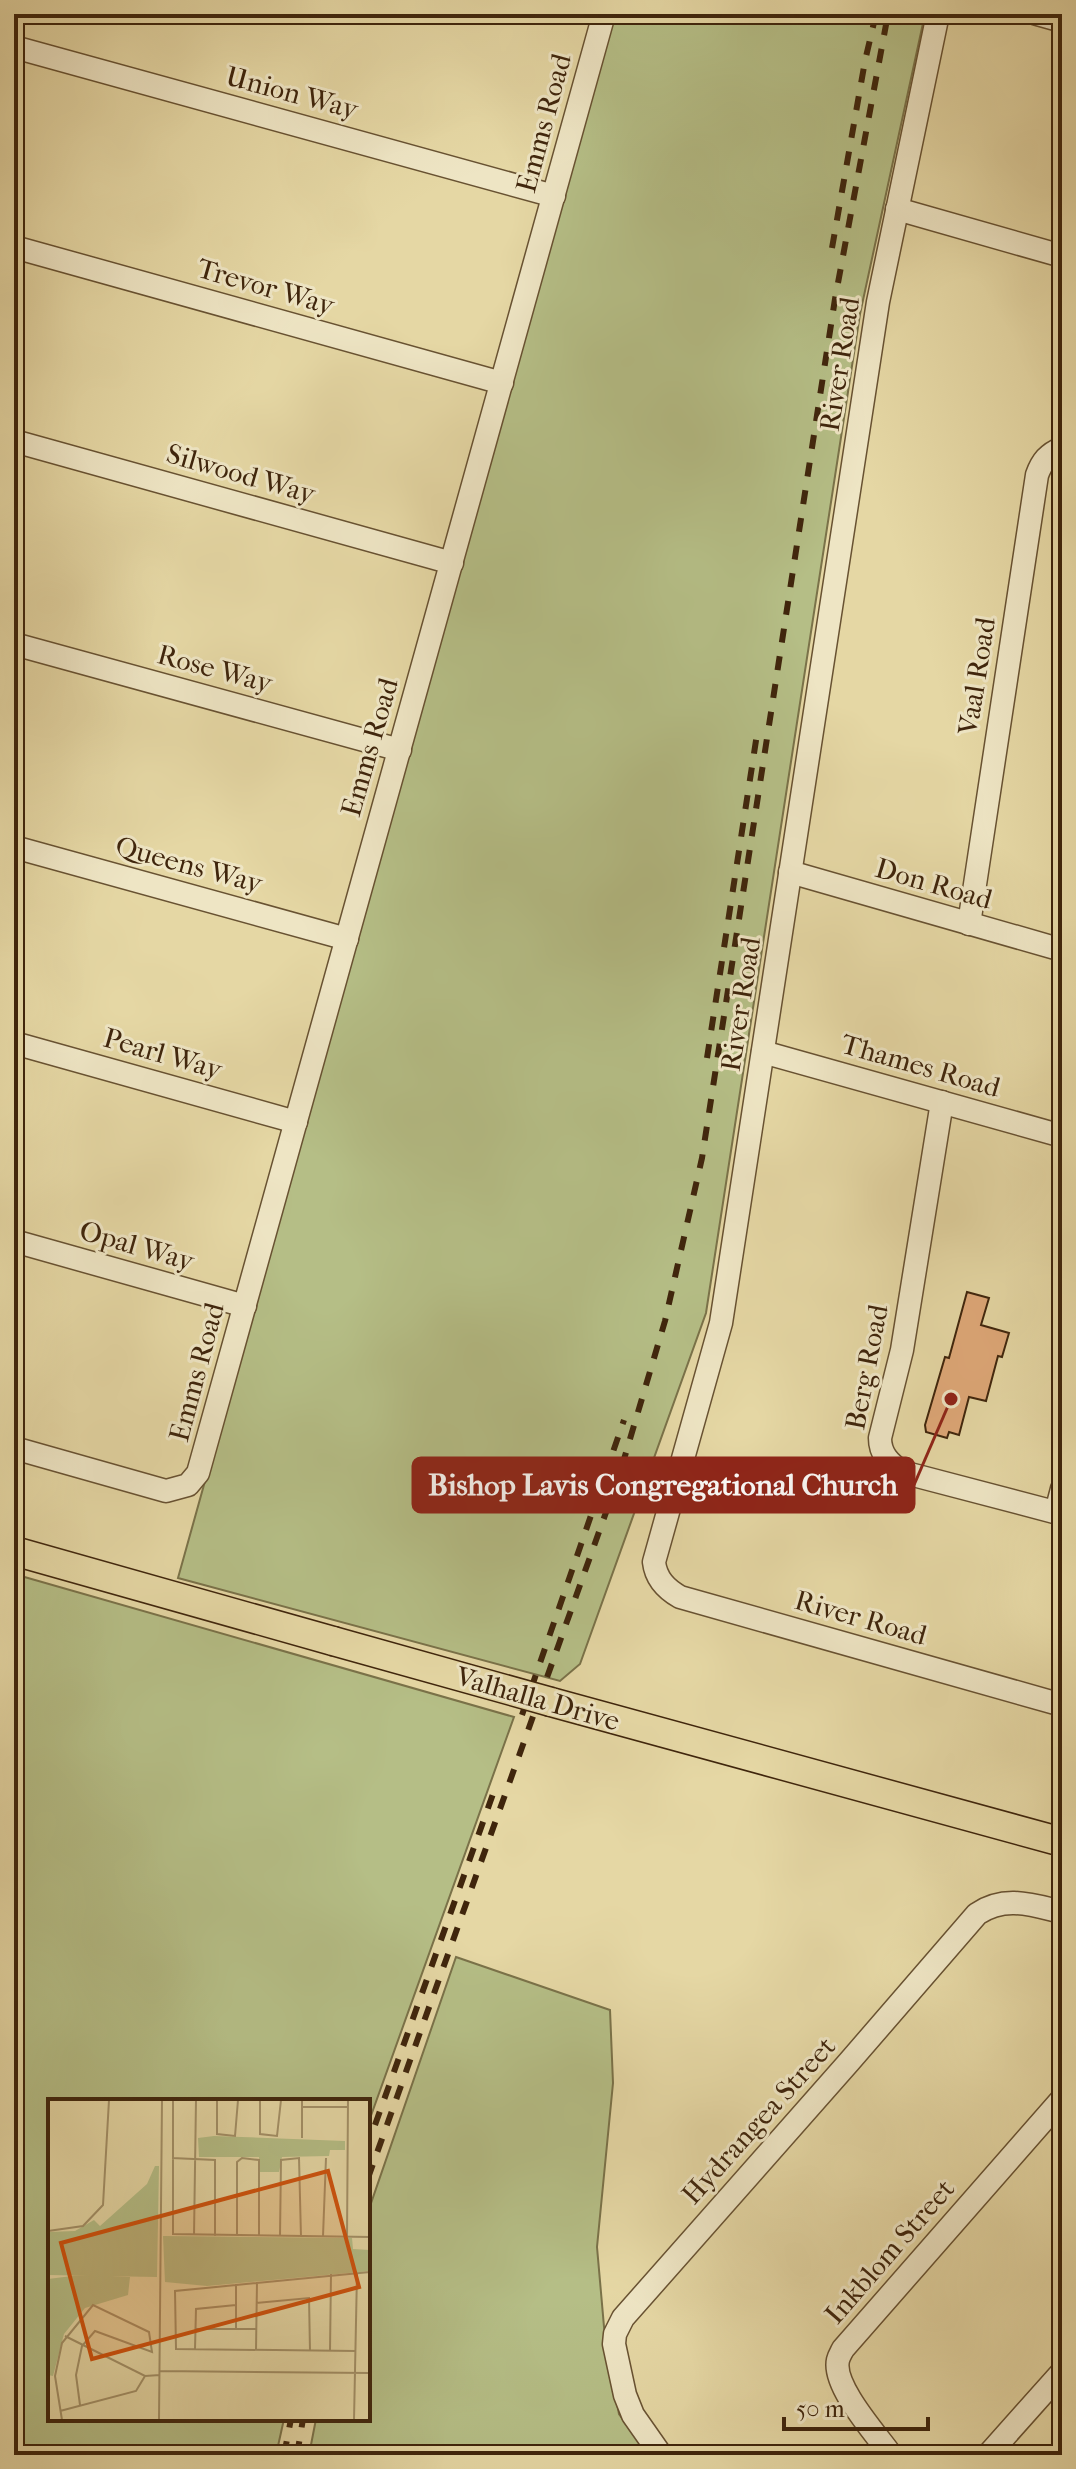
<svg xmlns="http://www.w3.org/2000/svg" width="1076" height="2469" font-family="'IM FELL French Canon',serif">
	<rect width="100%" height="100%" fill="#e5d7a4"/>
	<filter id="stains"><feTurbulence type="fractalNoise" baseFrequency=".0025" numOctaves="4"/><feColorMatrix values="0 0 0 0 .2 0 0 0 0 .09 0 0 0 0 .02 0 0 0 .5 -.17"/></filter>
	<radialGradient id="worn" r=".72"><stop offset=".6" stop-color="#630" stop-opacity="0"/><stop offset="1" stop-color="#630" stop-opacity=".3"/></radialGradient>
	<g fill="#b5be86" stroke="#7a7249" stroke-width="2">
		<path d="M614,14H925L860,314L706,1313L580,1664L560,1681L178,1578Z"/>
		<path d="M14,1574L514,1717L368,2124V2101H50V2419H284L276,2455H14Z"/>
		<path d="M456,1957L610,2010L613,2083L597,2247L605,2338L619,2414L649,2455H309L316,2419H368V2212Z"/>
	</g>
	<path fill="#dfa878" stroke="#3f250c" stroke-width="2" d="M967,1292L989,1298L981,1325L1009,1333L1002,1357L998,1356L986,1401L969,1397L959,1435L949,1432L947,1438L926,1432L925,1425L945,1357L949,1358Z"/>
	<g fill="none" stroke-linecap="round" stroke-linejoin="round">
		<g stroke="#685232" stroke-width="25">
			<g id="minor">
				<path d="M938,14L878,302L721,1323L654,1562C656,1579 666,1589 680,1597L1062,1705"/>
				<path d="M1037,14L1062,21"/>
				<path d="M14,47L554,196"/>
				<path d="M897,209L1062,256"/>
				<path d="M14,247L502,383"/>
				<path d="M14,441L452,563"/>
				<path d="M14,644L400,750"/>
				<path d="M14,847L347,939"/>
				<path d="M790,872L1062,950"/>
				<path d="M969,924L1037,475C1042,461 1048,454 1062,448"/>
				<path d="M14,1043L296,1122"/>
				<path d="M763,1052L1062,1136"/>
				<path d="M942,1102L902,1350L880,1438C880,1454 889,1463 902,1472L1062,1514"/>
				<path d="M14,1241L245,1306"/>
				<path d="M14,1448L166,1491L188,1485L198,1473L604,14"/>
				<path d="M1056,1512L1062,1489"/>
				<path d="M661,2455L633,2415L625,2395L614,2344L615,2334L623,2318L849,2062L977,1914C1005,1895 1032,1905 1062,1912"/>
				<path d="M891,2455C877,2435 832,2386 838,2360C839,2356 841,2353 843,2349L1062,2099"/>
				<path d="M988,2455L1062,2372"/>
			</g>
		</g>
		<g stroke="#3f250c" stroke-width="31">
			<g id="major">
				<path d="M14,1551L333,1641"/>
				<path d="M551,1702L1062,1842"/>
			</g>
		</g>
		<use href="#minor" stroke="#eee5c4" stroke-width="22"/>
		<use href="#major" stroke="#e5d7a4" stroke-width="28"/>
		<g stroke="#3f250c" stroke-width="6" stroke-dasharray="14 14" stroke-linecap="butt">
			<path d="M832,248L865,61L876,14"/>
			<path d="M707,1058L757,734"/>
			<path d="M522,1715L624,1420"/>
			<path d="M375,2125L493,1794"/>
			<path d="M368,2178L619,1476L665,1321L702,1158L835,299L888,14"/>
			<path d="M284,2455L291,2419"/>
			<path d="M297,2455L303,2419"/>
		</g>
		<g stroke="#3f250c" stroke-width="31" stroke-linecap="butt">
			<path id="major-bridge" d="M333,1641L551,1702"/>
		</g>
		<use href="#major-bridge" stroke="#e5d7a4" stroke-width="28"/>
	</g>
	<g text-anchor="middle" stroke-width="6" stroke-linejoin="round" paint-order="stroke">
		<g font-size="28" fill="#3f250c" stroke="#eee5c4">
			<text transform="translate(292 92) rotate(15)" y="10">Union Way</text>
			<text transform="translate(543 123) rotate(-75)" y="10">Emms Road</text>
			<text transform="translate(266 286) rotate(16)" y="10">Trevor Way</text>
			<text transform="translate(839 364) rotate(-81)" y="10">River Road</text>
			<text transform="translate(241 473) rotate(16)" y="10">Silwood Way</text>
			<text transform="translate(215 668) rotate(15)" y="10">Rose Way</text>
			<text transform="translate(976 676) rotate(-81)" y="10">Vaal Road</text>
			<text transform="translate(369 747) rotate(-74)" y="10">Emms Road</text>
			<text transform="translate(189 864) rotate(15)" y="10">Queens Way</text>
			<text transform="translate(934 883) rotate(16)" y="10">Don Road</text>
			<text transform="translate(740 1004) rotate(-81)" y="10">River Road</text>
			<text transform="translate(163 1053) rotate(16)" y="10">Pearl Way</text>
			<text transform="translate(921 1065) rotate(16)" y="10">Thames Road</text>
			<text transform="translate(137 1245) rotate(16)" y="10">Opal Way</text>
			<text transform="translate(866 1367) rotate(-79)" y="10">Berg Road</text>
			<text transform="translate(196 1372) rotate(-75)" y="10">Emms Road</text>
			<text transform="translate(861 1617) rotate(16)" y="10">River Road</text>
			<text transform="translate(538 1698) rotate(16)" y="10">Valhalla Drive</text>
			<text transform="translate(758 2120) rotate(-48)" y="10">Hydrangea Street</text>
			<text transform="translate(889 2251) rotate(-49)" y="10">Inkblom Street</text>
		</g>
	</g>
	<g transform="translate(48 2099)">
		<rect width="322" height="322" fill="#e5d7a4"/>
		<path d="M166,37L297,42V51H282L281,57L234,58L231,73H212L211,58H151L150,39ZM107,67H111L109,178L0,176V133L27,132L46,121L52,127L99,85ZM115,137L304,139L305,150L322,151V172L159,187L117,183ZM32,176L82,178L80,196L37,209L16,235L5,277L0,276V180Z" fill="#b5be86"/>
		<path fill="none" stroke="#a39067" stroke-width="2" d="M125,1V135L322,138M169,1V35L187,37L190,1M212,1V35L229,37L233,1M254,8H300M254,39V1M124,59L167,61V137M0,132L35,127L55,106L61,1M146,136L148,1M189,137V63L194,59L211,61V137M232,137L233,61L251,59L253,138M275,137L278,59M299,138L300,1M208,204L261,199L262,252M147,230H208M188,230V185M17,237L97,277L112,276M147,250L148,210L188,206M208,251L209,183M282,252L283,175M308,252L128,250L127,192L322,173M112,272L322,274M12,312L88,292L97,277M14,321L7,277L14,244L45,206L101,233L104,253L47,232L34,247L28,276L32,306M111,321L114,1M306,321L309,174"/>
		<path fill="#cf510c" fill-opacity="0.15" stroke="#cf510c" stroke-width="4" d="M280,72L311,188L44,260L13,144Z"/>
		<rect width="322" height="322" fill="none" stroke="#3f250c" stroke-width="4"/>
	</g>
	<path fill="none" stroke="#8f2418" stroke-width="3" d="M951 1399L914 1485"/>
	<circle fill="#8f2418" stroke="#eee5c4" stroke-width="3" cx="951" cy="1399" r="8"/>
	<rect fill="#8f2418" stroke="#8f2418" stroke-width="3" x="413" y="1458" width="501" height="54" rx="8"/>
	<g font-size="30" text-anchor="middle" font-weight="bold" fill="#fff">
		<text x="663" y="1495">Bishop Lavis Congregational Church</text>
	</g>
	<rect width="1076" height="2469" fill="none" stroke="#e5d7a4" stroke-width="48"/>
	<rect x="16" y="16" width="1044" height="2437" fill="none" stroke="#3f250c" stroke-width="4"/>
	<rect x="24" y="24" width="1028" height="2421" fill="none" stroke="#3f250c" stroke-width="2"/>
	<path d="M784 2417v12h144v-12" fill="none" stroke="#3f250c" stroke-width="4"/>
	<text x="796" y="2417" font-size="24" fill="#3f250c" stroke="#eee5c4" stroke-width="6" paint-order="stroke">50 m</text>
	<rect width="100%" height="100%" filter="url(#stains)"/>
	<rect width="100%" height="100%" fill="url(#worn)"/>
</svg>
